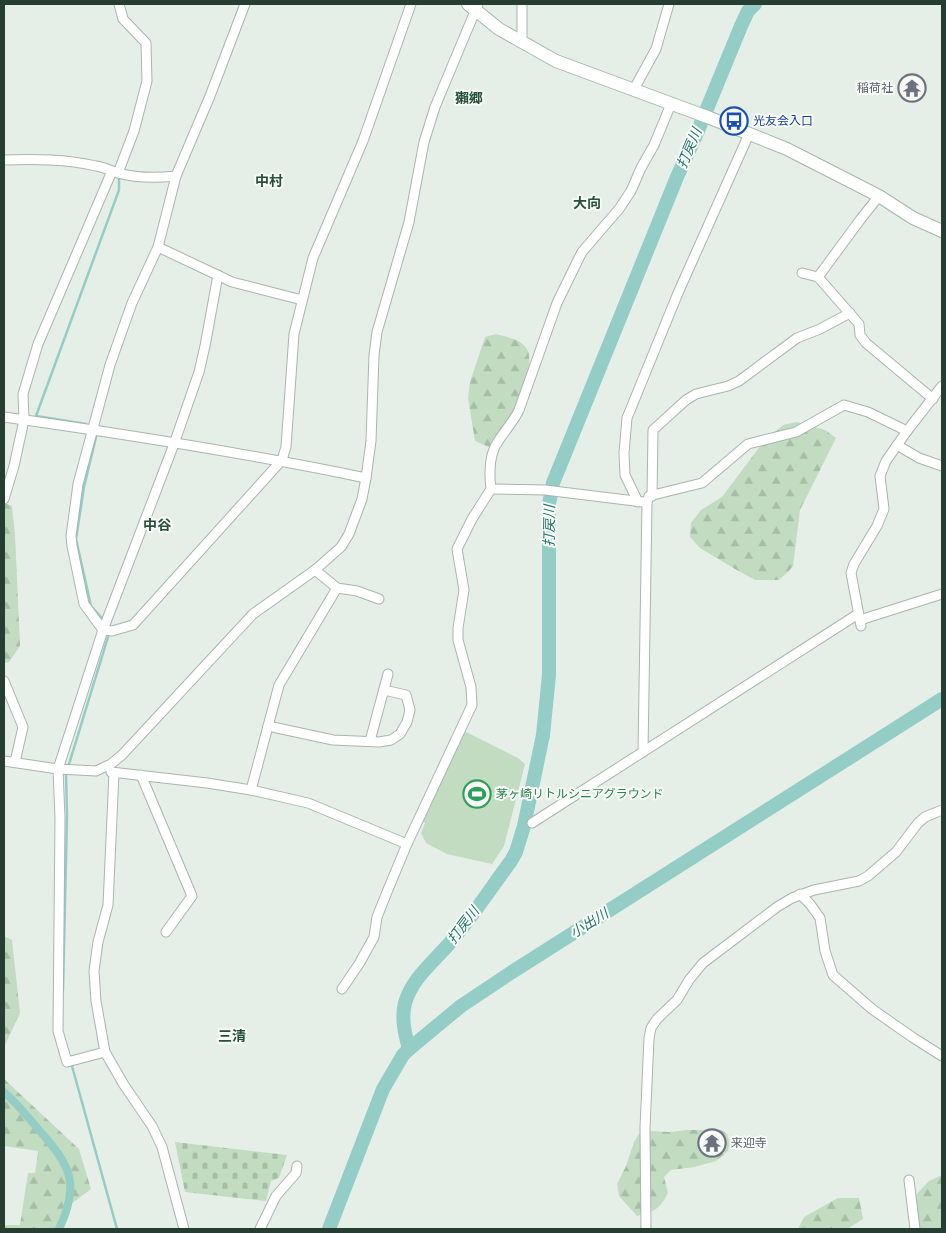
<svg xmlns="http://www.w3.org/2000/svg" width="946" height="1233" font-family="'PT Sans','Noto Sans JP',sans-serif">
	<defs>
		<pattern id="forest-firs" width="22" height="20" patternUnits="userSpaceOnUse" patternTransform="scale(1.25)"><rect width="22" height="20" fill="#c1dcc1"/><path d="M5 1l3.5 6h-7zM16 11l3.5 6h-7z" fill="#a6bea6"/></pattern>
		<pattern id="cemetery-stones" width="16" height="16" patternUnits="userSpaceOnUse" patternTransform="scale(1.25)"><rect width="16" height="16" fill="#c1dcc1"/><path d="M2 7V4a2 2 0 0 1 4 0v3zM10 15v-3a2 2 0 0 1 4 0v3z" fill="#a6bea6"/></pattern>
	</defs>
	<rect width="100%" height="100%" fill="#e6eee8"/>
	<g fill="url(#forest-firs)">
		<path d="M496,334C506,337 521,339 527,349C538,366 506,427 498,444L489,447L475,441L468,398L470,382L485,337Z"/>
		<path d="M797,422L825,430L836,438L800,510L793,566L788,572L779,580H755L735,569L700,548L690,537L691,523L701,510L722,497L761,445L783,425Z"/>
		<path d="M4,503L12,506L15,535L20,646L9,662L4,663Z"/>
		<path d="M4,936L12,940L20,1013L4,1047Z"/>
		<path d="M4,1079L79,1149L91,1189L67,1207L56,1229H4V1225H20L28,1173H35L38,1151L4,1146Z"/>
		<path d="M687,1130H721L727,1134L730,1143L728,1151L716,1161L694,1167L671,1170L664,1177L668,1193C659,1210 655,1211 637,1216L619,1196L617,1184L626,1166L634,1142L639,1134L647,1131L670,1132Z"/>
		<path d="M942,1175V1229H920L915,1196L929,1181Z"/>
		<path d="M838,1198H859L863,1219L847,1229H798L804,1217Z"/>
	</g>
	<path fill="url(#cemetery-stones)" d="M175,1142L287,1155L279,1178L271,1181L266,1201L185,1192Z"/>
	<path fill="#c1dcc1" d="M464,731L518,758L525,764L504,846L492,864L447,854L426,843L421,833L425,823L423,822Z"/>
	<g fill="none" stroke-linecap="round" stroke-linejoin="round">
		<g stroke="#94cdc6" stroke-width="2.5">
			<path d="M86,424L36,416L119,190V179"/>
			<path d="M96,437L84,487L76,539L91,606L101,617"/>
			<path d="M63,990L67,815L66,774L108,637"/>
			<path d="M67,1048L117,1229"/>
		</g>
		<path stroke="#94cdc6" stroke-width="8" d="M4,1092C17,1103 27,1116 38,1129C70,1165 81,1183 59,1229"/>
		<g stroke="#94cdc6" stroke-width="14">
			<path d="M409,1049C405,1034 401,1019 405,1003C412,979 432,963 448,945C471,919 490,889 511,861L516,852L524,826L543,735L549,675V504L553,483L677,177L697,133L741,26L748,11L755,4"/>
			<path d="M329,1229L383,1089L403,1055L409,1049L461,1006L512,972L942,699"/>
		</g>
		<g stroke="#a9b6ad" stroke-width="11">
			<g id="street">
				<path d="M245,4L210,96L176,176L158,247L132,303L110,365L78,484L71,536L72,546L84,604L103,630L112,631L133,625L282,460L286,447L294,334L313,258L363,141L411,4"/>
				<path d="M522,4V43"/>
				<path d="M634,89L656,49L669,4"/>
				<path d="M4,160C35,159 66,159 96,166C104,167 111,171 118,173C136,178 158,178 176,176"/>
				<path d="M118,173L134,131L147,81L146,43L123,19L119,4"/>
				<path d="M158,247L232,282L302,300"/>
				<path d="M802,273L818,277L859,324L860,335L866,343L933,399"/>
				<path d="M818,277L860,220L879,196"/>
				<path d="M4,417C125,434 246,453 366,478"/>
				<path d="M897,445L919,458L942,466"/>
				<path d="M491,489L545,490L643,502"/>
				<path d="M652,496L653,430L686,400L696,394L728,386L739,381L797,338L820,329L850,313"/>
				<path d="M4,499L14,466L24,420L23,394L38,344L112,171"/>
				<path d="M638,502L625,475L624,453L627,418L678,293L749,134"/>
				<path d="M315,570L337,588L357,591L379,599"/>
				<path d="M860,620L942,594"/>
				<path d="M861,626L851,573L854,564L877,526L884,509L880,476L886,461L907,431L942,386"/>
				<path d="M4,681L23,727L15,762"/>
				<path d="M268,726L333,740L379,742L391,740L400,734L407,722L410,710L406,695L384,690"/>
				<path d="M370,741L388,674"/>
				<path d="M643,752L647,503L649,496L702,483L748,444L796,432L844,405L868,412L907,431"/>
				<path d="M4,761L58,769L96,771L111,764L122,755L253,614L315,570L341,547L349,534L362,499L366,478L371,441L374,355L377,332L409,222L424,142L435,107L478,4"/>
				<path d="M111,772L207,783L251,790L308,803L407,844"/>
				<path d="M114,773L108,905L98,942L94,971L96,1001L105,1052L124,1085L152,1126L162,1147L184,1229"/>
				<path d="M141,775L192,896L166,932"/>
				<path d="M251,790L279,685L337,588"/>
				<path d="M532,823L858,614"/>
				<path d="M800,894L810,904L820,918L825,951L833,975L872,1009L912,1037L942,1056"/>
				<path d="M342,989L359,964L374,937L377,917L387,892L407,844L472,705L471,687L458,640V628L464,590L457,549L472,519L491,489C489,473 489,453 499,440C506,429 514,421 519,410L557,303L575,266L582,252L619,209L631,191L641,168L654,145L671,104"/>
				<path d="M105,1052L67,1062L58,1031L60,818L58,769L103,630L174,444L199,372L205,346L218,275"/>
				<path d="M909,1180L915,1229"/>
				<path d="M260,1229L276,1196L296,1173L297,1166"/>
				<path d="M646,1229L645,1128L649,1038L651,1028L657,1019L677,1000L689,980L703,963L777,907L792,898L814,890L859,881L868,876L896,852L918,823L925,817L942,810"/>
			</g>
		</g>
		<g stroke="#a5b8ad" stroke-width="14">
			<path id="secondary" d="M468,4L499,29L556,61L710,118L787,149L879,196L913,218L942,231"/>
		</g>
		<use href="#street" stroke="#fff" stroke-width="9"/>
		<use href="#secondary" stroke="#fff" stroke-width="12"/>
	</g>
	<defs>
		<g id="temple-ring" transform="scale(1.4375)"><circle r="9.5" fill="#f7faf7" stroke="#6b7280" stroke-width="1.5"/><path d="M0-6L5-2H3V0L6.5 2.5H4V6H1.5V3h-3V6H-4V2.5H-6.5L-3 0V-2H-5Z" fill="#6b7280"/></g>
		<g id="bus-ring" transform="scale(1.4375)"><circle r="9.5" fill="#f7faf7" stroke="#1a4fb4" stroke-width="1.5"/><path d="M-5-6H5V4H4V6H2V4H-2V6H-4V4H-5ZM-3.5-4V0h7V-4ZM-3.5 1.2v1.5H-2V1.2ZM2 1.2v1.5H3.5V1.2Z" fill="#1a4fb4"/></g>
		<g id="stadium-ring" transform="scale(1.4375)"><circle r="9.5" fill="#f7faf7" stroke="#2e9e5b" stroke-width="1.5"/><path d="M0-5a6.5 5 0 1 0 0 10a6.5 5 0 1 0 0-10ZM-3.5-1.8h7v3.6h-7Z" fill="#2e9e5b"/></g>
	</defs>
	<g fill-rule="evenodd">
		<use href="#temple-ring" x="912" y="88"/>
		<use href="#bus-ring" x="734" y="121"/>
		<use href="#stadium-ring" x="477" y="794"/>
		<use href="#temple-ring" x="712" y="1143"/>
	</g>
	<g text-anchor="middle" stroke-width="4" stroke-linejoin="round" paint-order="stroke">
		<g font-size="12" fill="#5b616d" stroke="#f7faf7" text-anchor="end">
			<text x="893" y="92">稲荷社</text>
			<text x="731" y="1147" text-anchor="start">来迎寺</text>
		</g>
		<g font-size="12" fill="#164399" stroke="#f7faf7" text-anchor="start">
			<text x="753" y="125">光友会入口</text>
		</g>
		<g font-size="12" fill="#27864d" stroke="#f7faf7" text-anchor="start">
			<text x="496" y="798">茅ヶ崎リトルシニアグラウンド</text>
		</g>
		<g font-size="14" font-weight="bold" fill="#244f39" stroke="#f7faf7">
			<text x="469" y="103">獺郷</text>
			<text x="269" y="186">中村</text>
			<text x="587" y="208">大向</text>
			<text x="157" y="530">中谷</text>
			<text x="232" y="1041">三清</text>
		</g>
		<g font-size="14" font-style="italic" fill="#25756d" stroke="#f7faf7">
			<text transform="translate(689 148) rotate(-67)" y="5">打戻川</text>
			<text transform="translate(549 526) rotate(-89)" y="5">打戻川</text>
			<text transform="translate(589 923) rotate(-32)" y="5">小出川</text>
			<text transform="translate(463 925) rotate(-53)" y="5">打戻川</text>
		</g>
	</g>
	<rect width="946" height="1233" fill="none" stroke="#263e31" stroke-width="10"/>
</svg>
